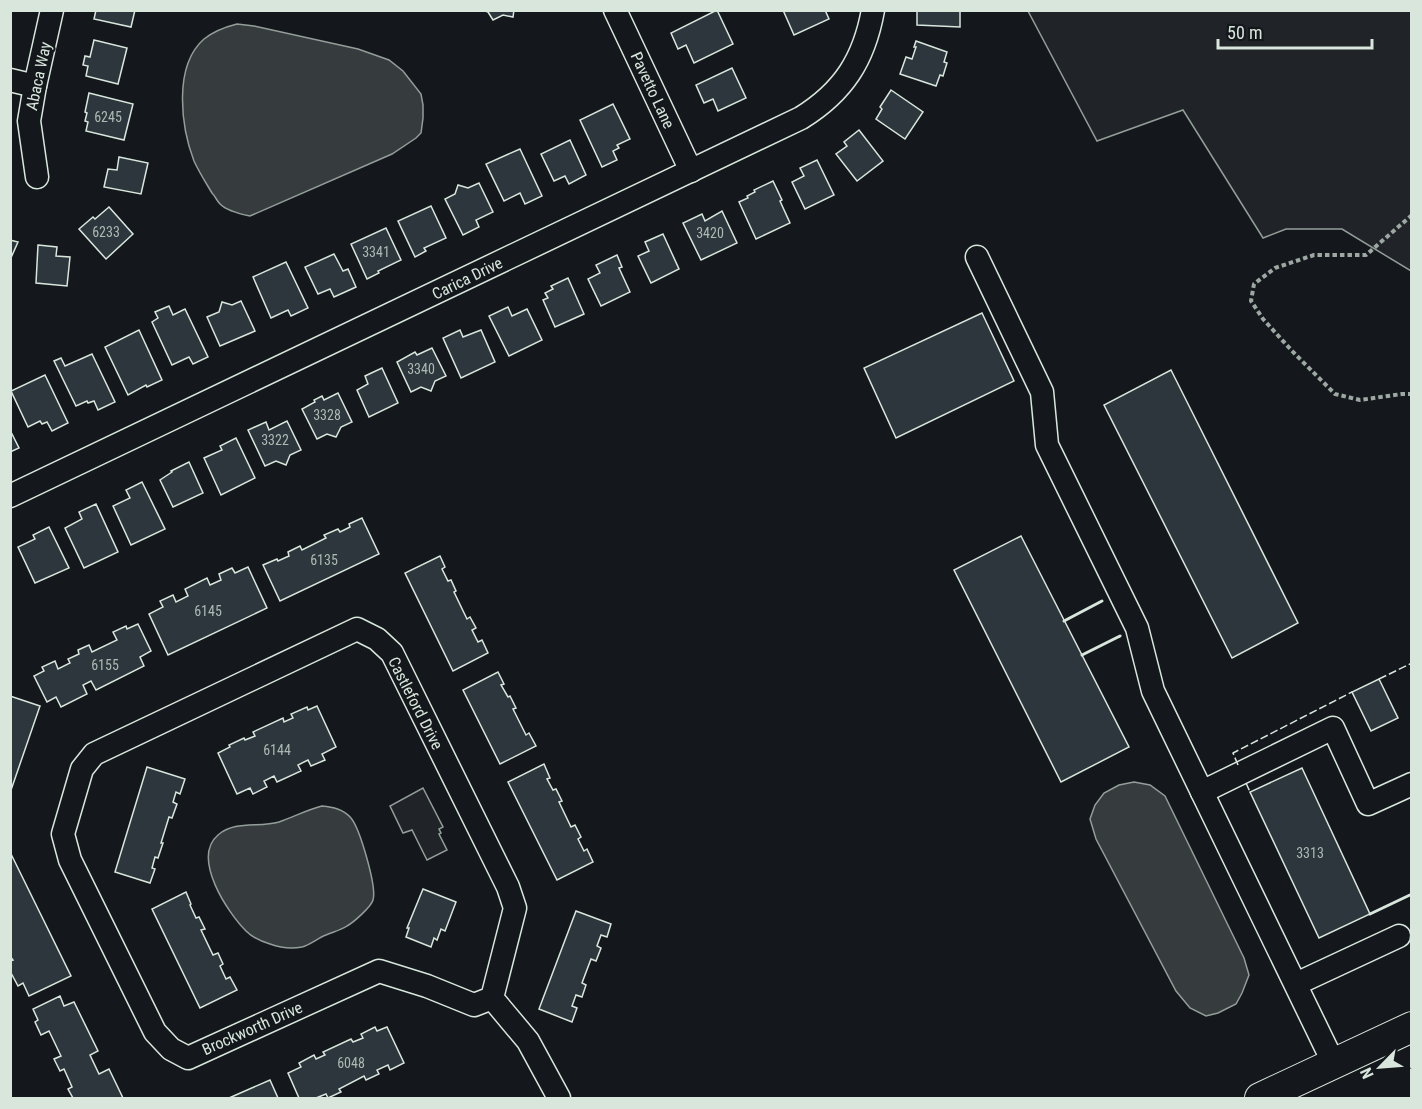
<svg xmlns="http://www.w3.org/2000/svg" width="1422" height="1109" font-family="'Roboto Condensed',sans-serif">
	<rect width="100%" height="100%" fill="#14181c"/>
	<g fill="#202428" stroke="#939e99" stroke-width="1.5">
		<path d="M1028,11H1411V271L1342,229H1286L1263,238L1183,110L1097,141Z"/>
		<path d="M423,788L443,827L439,829L441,833L439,834L447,850L427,860L412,830L403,833L390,806Z"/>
	</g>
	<g fill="#363b3e" stroke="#939e99" stroke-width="1.5">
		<path d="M237,24L254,26L358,49L389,60L403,71L421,94L423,105V118L421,133L416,138L392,154L250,216C240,214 227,211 220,204C217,201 215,196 212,193C206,183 199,172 194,161C181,127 173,66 204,39C214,31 225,27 237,24Z"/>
		<path d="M1134,782L1150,785L1165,796L1244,958L1249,975L1242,993L1236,1004L1218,1013L1206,1016L1190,1008L1176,991L1096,839L1090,819L1095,805L1104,793L1119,785Z"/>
		<path d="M322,806C333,807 343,809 351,818C360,829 377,887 373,900C371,907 354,922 347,926C341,930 333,932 326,935C318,938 310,945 302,947C291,949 281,948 270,944C263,942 252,937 246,931C228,913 191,858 218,835C235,820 259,828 279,822C294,817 306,810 322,806Z"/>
	</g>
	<g fill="#2c363c" stroke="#d8e6dc" stroke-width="1.5">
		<path d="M96,10H135L131,27L94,19Z"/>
		<path d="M482,10H514L513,17L503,15L493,20L488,12Z"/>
		<path d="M717,10L733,44L694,63L686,45L678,49L671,33Z"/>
		<path d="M783,10H825L829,19L794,35Z"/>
		<path d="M917,10H960V27L917,25Z"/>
		<path d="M94,40L127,48L118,84L86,76L88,66L83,65L85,56L90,57Z"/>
		<path d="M916,41L947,52L944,62L947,63L943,76L940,75L936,86L900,74L906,57L912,59L916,47H914Z"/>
		<path d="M732,68L746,98L718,111L713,99L704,103L696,85Z"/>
		<path d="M891,90L923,112L905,139L876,119L882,109L880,107Z"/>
		<path d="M89,93L133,104L124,140L86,131L88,122L85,121L87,113L85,112Z"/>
		<path d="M613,104L630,139L617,145L619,148L613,151L617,160L602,167L580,120Z"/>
		<path d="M859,130L883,161L857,181L836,154L847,146L844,142Z"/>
		<path d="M570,140L586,175L569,184L565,176L554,181L541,154Z"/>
		<path d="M520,149L542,196L525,204L520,193L504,201L486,164Z"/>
		<path d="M119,157L148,163L141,194L104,187L108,169L117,170Z"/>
		<path d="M817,160L834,195L805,209L792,182L804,176L800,168Z"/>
		<path d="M773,181L782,200L780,201L790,223L756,239L739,202L748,198L747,196L755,192L754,190Z"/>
		<path d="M479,183L493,212L476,220L479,227L463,235L445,199L455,194L458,185L468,188Z"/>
		<path d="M431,206L446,238L424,248L426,251L415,257L398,221Z"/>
		<path d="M109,207L133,234L106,259L79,229L93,217L95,219Z"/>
		<path d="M722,211L737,243L701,260L683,223L702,214L705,221Z"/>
		<path d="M386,228L401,260L378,271L379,273L367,279L351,244Z"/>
		<path d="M663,234L679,269L651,283L638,256L649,251L645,242Z"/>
		<path d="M10,240L18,242L10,260Z"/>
		<path d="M38,245L57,247L56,256L70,257L67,286L36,283Z"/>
		<path d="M334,254L343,271L348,269L356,287L334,297L330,289L318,294L305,267Z"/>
		<path d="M617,255L622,267L619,268L630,292L601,306L588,279L600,273L596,265Z"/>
		<path d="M286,262L308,308L291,316L288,310L271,318L253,277Z"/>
		<path d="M568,278L584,314L555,327L543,300L548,298L545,293L553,289L551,286Z"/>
		<path d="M241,301L255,331L220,346L207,317L219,312L222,302L232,305Z"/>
		<path d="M169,306L173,315L185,309L208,357L193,364L189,357L172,365L152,322L158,318L155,312Z"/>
		<path d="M508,307L512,316L527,309L542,340L509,356L489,316Z"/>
		<path d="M982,313L1014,381L896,438L864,368Z"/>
		<path d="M139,330L162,380L147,387L146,385L128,395L105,347Z"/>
		<path d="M460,330L463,337L481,330L495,362L461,378L443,338Z"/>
		<path d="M432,348L446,376L435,381L431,391L421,387L411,392L397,362L415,352L417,355Z"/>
		<path d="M92,354L115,402L98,410L94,401L88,403L87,401L76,406L54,361L61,358L65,366Z"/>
		<path d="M382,368L398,403L369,417L357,390L368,384L365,376Z"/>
		<path d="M1171,370L1298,623L1232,658L1104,405Z"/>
		<path d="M45,375L68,423L52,431L47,422L42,424L40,421L28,427L11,391Z"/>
		<path d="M338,393L352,422L341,427L336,437L327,434L317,439L302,409L315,402L314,400L322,396L324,400Z"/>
		<path d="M287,421L301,450L290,455L286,465L276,461L265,466L248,430L266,422L269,430Z"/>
		<path d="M10,430L19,448L10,452Z"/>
		<path d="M236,438L255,478L221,495L204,458L222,450L220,446Z"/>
		<path d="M189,462L203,493L173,507L160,480L172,472L171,471Z"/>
		<path d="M142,482L165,529L131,545L113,506L130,498L126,490Z"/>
		<path d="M96,504L118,552L84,568L65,528L82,519L79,512Z"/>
		<path d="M362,518L379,554L280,601L263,565L277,559L278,561L289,556L288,552L300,546L302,550L326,538L324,535L338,529L340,532L350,527L349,524Z"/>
		<path d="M49,527L69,568L35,583L18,547L35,539L33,535Z"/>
		<path d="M1021,536L1129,747L1061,782L954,570Z"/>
		<path d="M440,556L445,567L442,569L448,581L451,580L456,591L454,592L467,619L470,617L476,628L472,630L478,642L482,640L488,653L453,671L405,573Z"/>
		<path d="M248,567L267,608L168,655L149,614L163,607L160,601L173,595L176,602L188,596L185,589L207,578L210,585L221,580L219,574L232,568L235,573Z"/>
		<path d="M138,624L151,651L140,657L144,666L96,690L91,681L83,685L87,694L61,707L56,697L47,702L34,676L44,671L42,667L55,661L58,669L70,663L68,659L79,654L78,650L89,645L92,652L117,640L113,632L126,626L127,629Z"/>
		<path d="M498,672L504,684L501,685L508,697L510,696L516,708L513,709L526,735L529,733L536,746L500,764L463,690Z"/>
		<path d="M1379,679L1398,718L1371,731L1352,692Z"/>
		<path d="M10,696L40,706L10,793Z"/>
		<path d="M317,706L336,747L322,754L325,760L311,766L308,760L298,765L301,771L277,782L274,776L264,781L267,787L253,794L250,788L237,794L218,753L230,747L229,745L244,738L245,740L255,736L253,732L283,718L284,722L293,718L291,714L307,707L308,710Z"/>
		<path d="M544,764L550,778L547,779L553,790L556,789L562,801L559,802L571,827L575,825L581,837L578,839L584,851L587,849L593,862L557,880L508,782Z"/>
		<path d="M147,767L185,779L180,794L176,792L173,802L177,804L172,818L169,817L161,843H163L158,858L155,857L152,868L155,869L150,883L115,872Z"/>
		<path d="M1302,768L1370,914L1319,938L1250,792Z"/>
		<path d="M11,854L71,976L29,996L23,983L18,986L10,971V961L13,960L10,956Z"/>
		<path d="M423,889L456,902L445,931L441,929L437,940L434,938L431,947L406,937L409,928H407Z"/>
		<path d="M186,892L191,904L190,905L196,918L199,917L205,929L201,930L213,955L218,953L223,964L220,966L226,979L230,977L237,990L200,1008L152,909Z"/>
		<path d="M576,911L611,924L607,937L601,935L597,946L601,948L596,961L591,959L582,983L586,985L582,997L576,995L572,1006L577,1008L572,1022L539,1009Z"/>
		<path d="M60,996L64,1006L74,1002L98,1051L90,1055L99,1074L109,1069L123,1098H73L68,1089L72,1087L64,1069L60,1071L54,1059L61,1056L49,1031L41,1035L35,1022L38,1020L33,1009Z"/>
		<path d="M375,1027L377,1031L387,1027L404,1063L390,1070L388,1065L377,1070L379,1074L366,1080L364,1076L339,1089L341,1092L328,1098L326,1094L316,1098H299L288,1073L301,1067L299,1063L314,1055L316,1059L325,1055L323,1052L351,1039L353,1042L363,1038L361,1034Z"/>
		<path d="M270,1080L278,1098H229Z"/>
	</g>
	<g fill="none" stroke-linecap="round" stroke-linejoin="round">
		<g stroke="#d8e6dc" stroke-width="25">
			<g id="minor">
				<path d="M615,10L691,171"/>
				<path d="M10,80L35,86"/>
				<path d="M37,177L29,121L35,86L52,10"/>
				<path d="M977,257L1042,392L1047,445L1137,628L1153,691L1334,1064"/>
				<path d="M10,496L801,118C843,92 864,60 873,10"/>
				<path d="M1202,792L1333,728L1368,804L1412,784"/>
				<path d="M1296,984L1399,936"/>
				<path d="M492,998L474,1005L427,986L379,971L188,1058L171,1049L155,1032L70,860L63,834L82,769L94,754L357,629L377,639L392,653L508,887L515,908L492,998L528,1041L559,1098"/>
			</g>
		</g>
		<g stroke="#d8e6dc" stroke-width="32">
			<path id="major" d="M1260,1098L1412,1027"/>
		</g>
		<path stroke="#9da8a2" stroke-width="4" stroke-dasharray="4.5 3" stroke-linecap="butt" d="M1412,215L1366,255H1314L1275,268L1254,284L1251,301L1263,319L1294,353L1335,394L1360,400L1402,394H1412"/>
		<use href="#minor" stroke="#14181c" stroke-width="22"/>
		<use href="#major" stroke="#14181c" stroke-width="30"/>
		<g stroke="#d8e6dc" stroke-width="1.5" stroke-dasharray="8 3" stroke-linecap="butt">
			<path d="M1379,679L1412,663"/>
			<path d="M1238,765L1233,753L1352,692"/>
			<path d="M1246,783L1250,792"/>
		</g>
		<g stroke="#d8e6dc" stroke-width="3">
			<path d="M1064,621L1102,601"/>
			<path d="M1082,655L1120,636"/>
			<path d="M1370,914L1412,894"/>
		</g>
	</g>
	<g text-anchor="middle" stroke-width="4.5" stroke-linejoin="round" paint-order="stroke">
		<g font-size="14" fill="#adbab4">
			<text x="108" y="122">6245</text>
			<text x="106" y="237">6233</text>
			<text x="710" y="238">3420</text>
			<text x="376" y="257">3341</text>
			<text x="421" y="374">3340</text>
			<text x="327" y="420">3328</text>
			<text x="275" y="445">3322</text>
			<text x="324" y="565">6135</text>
			<text x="208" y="616">6145</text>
			<text x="105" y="670">6155</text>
			<text x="277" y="755">6144</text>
			<text x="1310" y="858">3313</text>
			<text x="351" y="1068">6048</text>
		</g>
		<g font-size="16" fill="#d8e6dc" stroke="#14181c">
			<text transform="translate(38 76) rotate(-78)" y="6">Abaca Way</text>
			<text transform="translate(653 90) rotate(65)" y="6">Pavetto Lane</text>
			<text transform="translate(467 278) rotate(-26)" y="6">Carica Drive</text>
			<text transform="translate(416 703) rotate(63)" y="6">Castleford Drive</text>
			<text transform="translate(252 1028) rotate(-24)" y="6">Brockworth Drive</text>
		</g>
	</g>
	<rect width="1422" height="1109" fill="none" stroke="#d8e6dc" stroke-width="24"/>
	<g transform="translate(1380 1067) rotate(245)" stroke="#14181c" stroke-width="4.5" paint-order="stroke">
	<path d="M0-4.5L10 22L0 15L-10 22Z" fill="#d8e6dc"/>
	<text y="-9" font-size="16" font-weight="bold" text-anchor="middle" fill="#d8e6dc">N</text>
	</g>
	<path d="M1218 39v9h154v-9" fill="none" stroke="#d8e6dc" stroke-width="3"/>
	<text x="1227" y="39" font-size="18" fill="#d8e6dc" stroke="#14181c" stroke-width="4.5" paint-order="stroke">50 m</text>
</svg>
